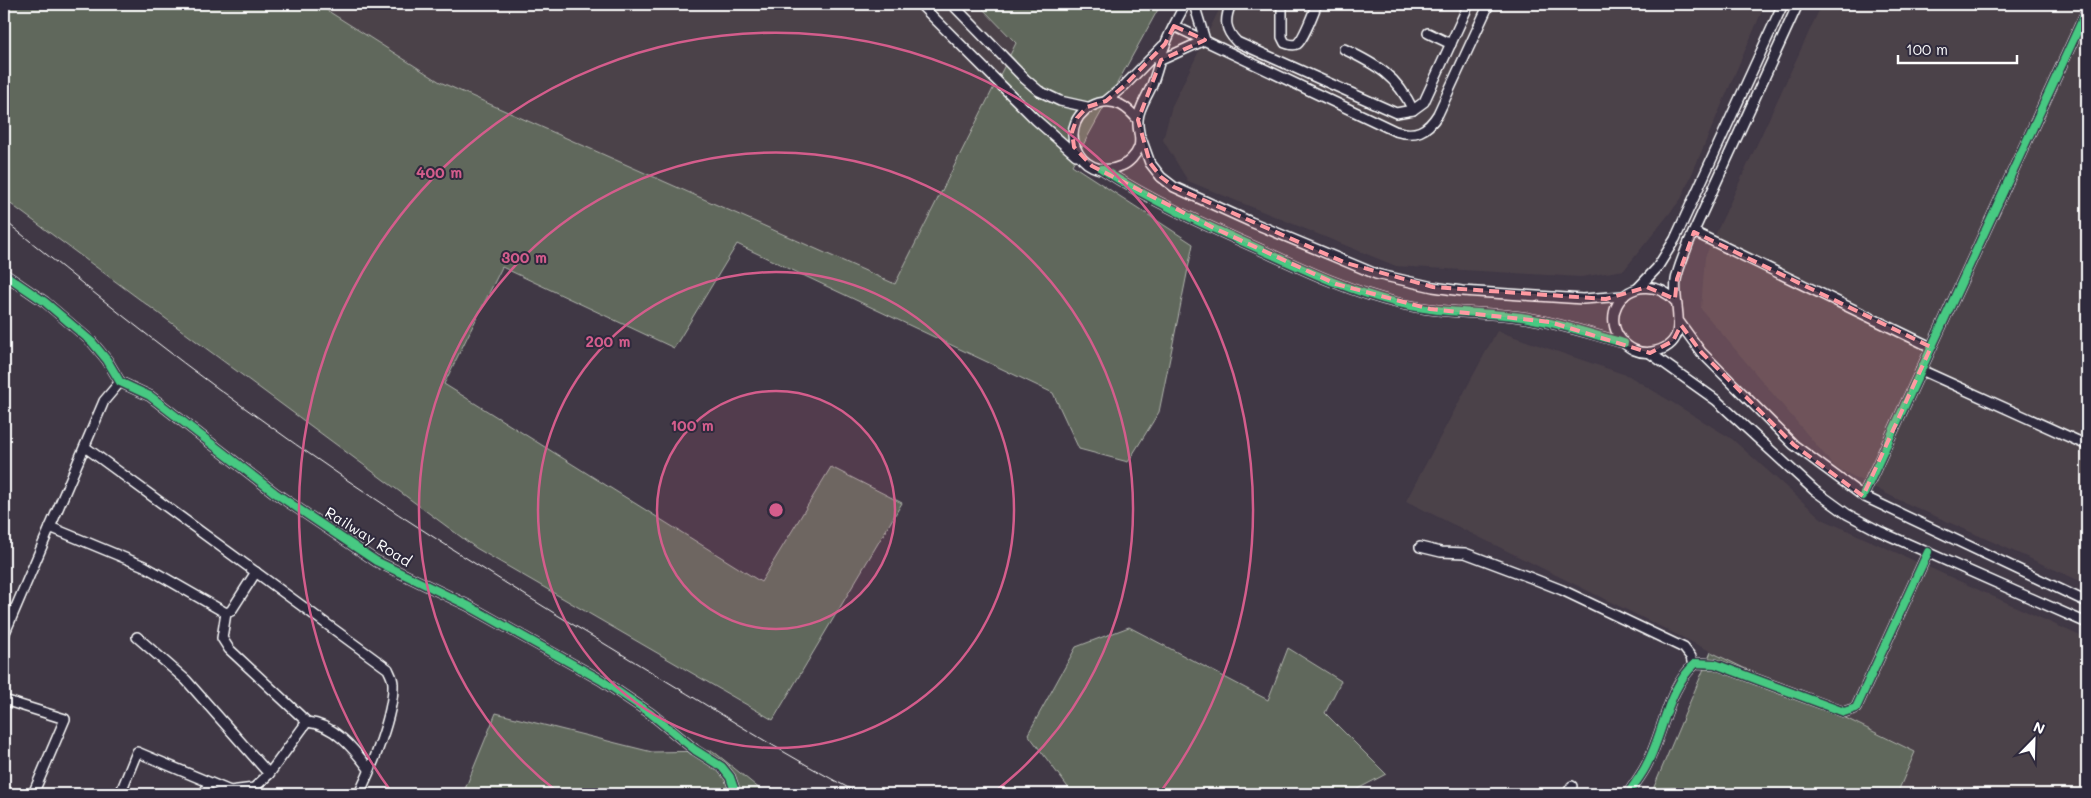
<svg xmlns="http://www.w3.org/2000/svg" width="2091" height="798" font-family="Mali,sans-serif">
	<rect width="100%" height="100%" fill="#403845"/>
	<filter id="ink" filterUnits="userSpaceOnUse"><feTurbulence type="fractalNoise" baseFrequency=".02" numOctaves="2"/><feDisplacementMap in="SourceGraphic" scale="10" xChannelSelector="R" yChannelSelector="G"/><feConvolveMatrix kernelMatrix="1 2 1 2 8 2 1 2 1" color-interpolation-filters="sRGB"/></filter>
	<g filter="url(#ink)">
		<g fill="#4c424a">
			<path d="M317,4H978L1016,43L895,284L440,82Z"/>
			<path d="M1222,4H1765L1681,199L1624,270L1581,277L1396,266L1188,181L1163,140L1172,106Z"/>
			<path d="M1822,4H2087V584L1897,499L1835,467L1701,309L1705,257Z"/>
			<path d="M1497,331L1629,376L1732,439L1822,519L2087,639V794H1897L1915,752L1406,501Z"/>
		</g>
		<g fill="#60685b" stroke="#b0b4ad">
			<path d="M4,4H317L440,82L895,284L1016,43L978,4H1161L1072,165L1193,244L1159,412L1128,462L1079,449L1053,393L737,244L674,348L502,267L444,384L761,582L831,467L902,503L773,720L476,548L4,199Z"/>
			<path d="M1129,627L1268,700L1288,648L1341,681L1325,713L1386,774L1348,794H1073L1028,734L1076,647Z"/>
			<path d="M1711,652L1915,752L1897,794H1651Z"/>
			<path d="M496,713L652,752L713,751L766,794H463Z"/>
		</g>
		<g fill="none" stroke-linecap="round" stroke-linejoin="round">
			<g stroke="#fff" stroke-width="12">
				<g id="minor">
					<path d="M920,4L1036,120L1076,155"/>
					<path d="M952,4L1025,79L1039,91L1060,101L1087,107"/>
					<path d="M1231,4C1224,20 1225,30 1237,42L1396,113L1413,110L1424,102L1469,4"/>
					<path d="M1282,4V37L1285,43C1289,44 1293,46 1297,44C1304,39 1313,13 1317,4"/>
					<path d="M1174,26L1395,131C1415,137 1427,132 1438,114L1489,4"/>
					<path d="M1428,33L1451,44"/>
					<path d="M1344,49C1377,65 1397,76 1413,110"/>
					<path d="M1161,60L1205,40L1194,4"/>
					<path d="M1106,101L1124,86L1163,46"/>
					<path d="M1138,120C1128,108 1116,98 1099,103C1050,119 1078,185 1121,166C1129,163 1136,155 1139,147C1142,137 1137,130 1138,120C1138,109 1148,95 1152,85C1157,72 1160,58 1165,45C1170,31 1179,17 1185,4"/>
					<path d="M1141,138L1150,163L1161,177L1174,187L1251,222L1376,274L1433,287L1462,291L1583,299L1624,296"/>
					<path d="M1102,169C1151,201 1205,225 1257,248C1303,269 1348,291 1398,303C1439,314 1480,311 1521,317C1556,322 1590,334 1624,343"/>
					<path d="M1694,232L1931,347"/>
					<path d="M4,274L45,302L92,342L107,360L120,382L150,396L275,493L376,561L467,605L601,680L650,713L695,750L722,767L730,777L736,794"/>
					<path d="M1638,288L1657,268L1675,239L1783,4"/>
					<path d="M1675,301C1659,283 1630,282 1617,305C1605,328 1627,357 1652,352C1694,344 1672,307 1676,280C1678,268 1684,256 1688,244L1798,4"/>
					<path d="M1680,323L1701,352L1794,445L1863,496L2087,602"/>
					<path d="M1650,353L1716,400L1814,490L1847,514L1879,531L2087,623"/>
					<path d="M1921,370L2087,445"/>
					<path d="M85,447L388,669C390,674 393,678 393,684C394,714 372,767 359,794"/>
					<path d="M1863,496L2087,10"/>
					<path d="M50,527L144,566L226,613"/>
					<path d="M1420,547L1441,552L1465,553L1529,577L1562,590L1684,648L1691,657L1693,666"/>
					<path d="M256,572L231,611L226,613L222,638L229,649L307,722"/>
					<path d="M4,635L104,401L120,382"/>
					<path d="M137,637L186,680L269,774"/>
					<path d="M4,700L65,719L33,794"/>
					<path d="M120,794L137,752L230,791L254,788L269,774L307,722C334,724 354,749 369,769"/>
					<path d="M204,794L209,783"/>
					<path d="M1567,794L1572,786"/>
					<path d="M1628,794C1634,784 1642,775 1647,764C1664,732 1667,688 1696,663L1715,664L1844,712L1856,708L1928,552"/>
				</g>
			</g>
			<use href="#minor" stroke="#2f2a3d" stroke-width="9"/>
			<path stroke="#fff" stroke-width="1" d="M4,220C83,284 162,349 245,408C379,506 521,594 663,679C728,718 792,759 860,794"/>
			<g stroke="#2f2a3d" stroke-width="11">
				<g id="cycleway">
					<path d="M1102,169C1151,201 1205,225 1257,248C1303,269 1348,291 1398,303C1439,314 1480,311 1521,317C1556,322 1590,334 1624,343"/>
					<path d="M4,274L45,302L92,342L107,360L120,382L150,396L275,493L376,561L467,605L601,680L650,713L695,750L722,767L730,777L736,794"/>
					<path d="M1863,496L2087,10"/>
					<path d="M1628,794C1634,784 1642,775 1647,764C1664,732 1667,688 1696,663L1715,664L1844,712L1856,708L1928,552"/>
				</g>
			</g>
			<use href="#cycleway" stroke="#46c982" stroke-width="8"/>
		</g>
	</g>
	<path fill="#ff9aa2" fill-opacity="0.2" stroke="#ff9aa2" stroke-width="4" stroke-dasharray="10 6" stroke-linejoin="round" d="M1174,26L1205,40L1161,60L1138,120L1150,163L1161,177L1174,187L1346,263L1433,287L1606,299L1647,287L1675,299L1677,279L1694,232L1931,347L1863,496L1794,445L1701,352L1681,325L1673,341L1650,353L1550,322L1430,309L1336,284L1216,229L1092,166L1074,147L1072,132L1077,118L1087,107L1106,101L1124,86L1165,44Z"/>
	<circle cx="776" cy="510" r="119" fill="#d45d8c" fill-opacity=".12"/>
	<g fill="none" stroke="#d45d8c" stroke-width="2.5">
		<circle cx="776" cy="510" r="119"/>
		<circle cx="776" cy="510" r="238"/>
		<path d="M559 793A357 357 0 1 1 993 793"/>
		<path d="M393 794A477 477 0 1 1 1159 794"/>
	</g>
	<g text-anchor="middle" stroke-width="4" stroke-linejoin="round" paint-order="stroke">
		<g font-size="15" fill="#fff" stroke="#2f2a3d">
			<text transform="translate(368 537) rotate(32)" y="5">Railway Road</text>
		</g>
	</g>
	<circle cx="776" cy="510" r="8" fill="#d45d8c" stroke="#2f2a3d" stroke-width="2.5"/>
	<g font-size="15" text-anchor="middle" font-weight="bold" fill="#d45d8c" stroke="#2f2a3d" stroke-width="4" stroke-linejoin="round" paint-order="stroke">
		<text x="439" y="178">400 m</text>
		<text x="524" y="263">300 m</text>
		<text x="608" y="347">200 m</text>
		<text x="692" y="431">100 m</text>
	</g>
	<rect width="2091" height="798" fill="none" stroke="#2f2a3d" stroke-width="20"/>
	<rect x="10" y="10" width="2071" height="778" fill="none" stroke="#fff" stroke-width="2" filter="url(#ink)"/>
	<g transform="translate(2034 740) rotate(23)" stroke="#2f2a3d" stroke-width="4" paint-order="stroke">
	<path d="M0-4L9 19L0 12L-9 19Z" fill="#ffffff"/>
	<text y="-8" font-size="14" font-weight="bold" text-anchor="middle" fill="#ffffff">N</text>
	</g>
	<path d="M1898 55v8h119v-8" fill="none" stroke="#ffffff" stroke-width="2.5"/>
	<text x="1906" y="55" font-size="15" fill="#ffffff" stroke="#2f2a3d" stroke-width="4" paint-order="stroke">100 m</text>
</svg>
